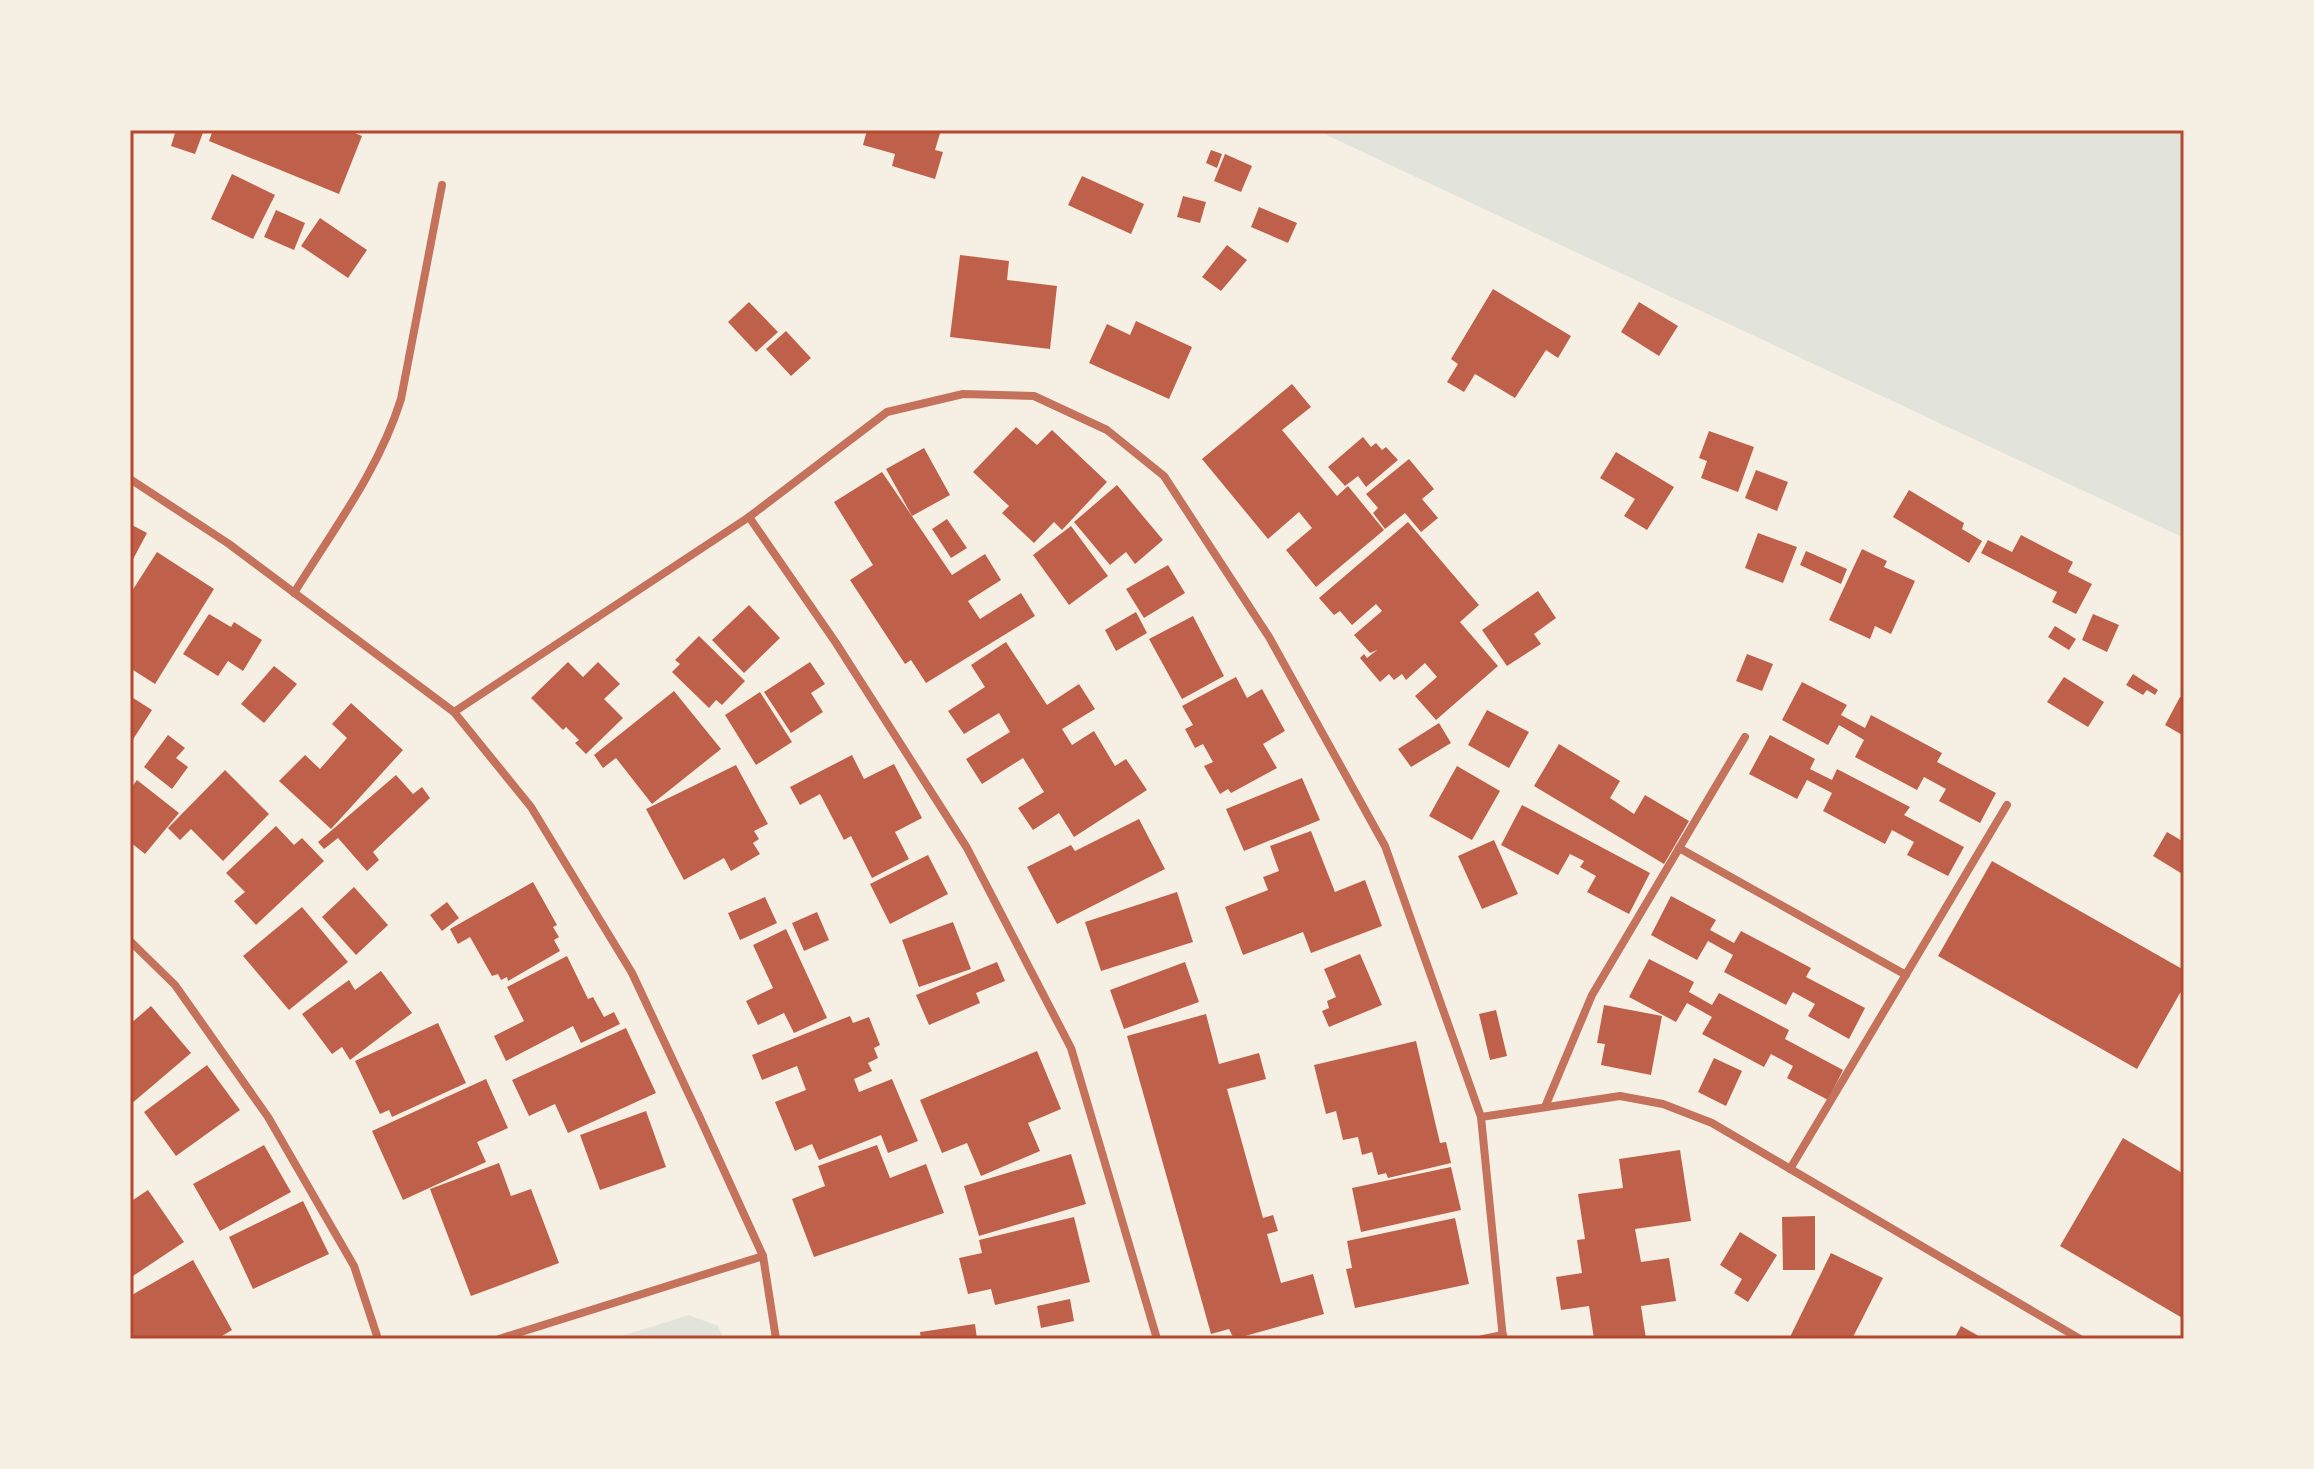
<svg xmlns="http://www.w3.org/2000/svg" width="2314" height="1469" font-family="Roboto,sans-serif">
	<rect width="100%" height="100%" fill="#f6efe4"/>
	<g fill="#e2e4dc">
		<path d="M1316,130H2184V538Z"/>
		<path d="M689,1315L718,1326L724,1339H612Z"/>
	</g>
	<g fill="#bf614a">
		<path d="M176,130H204L195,154L171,146Z"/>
		<path d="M213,130H347L362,136L339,194L209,141Z"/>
		<path d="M867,130H941L935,150L943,152L935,179L892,166L895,154L863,145Z"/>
		<path d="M1211,150L1222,154L1217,168L1206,163Z"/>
		<path d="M1225,154L1252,166L1241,192L1214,181Z"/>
		<path d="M232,174L275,195L253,239L211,219Z"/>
		<path d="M1082,176L1144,204L1131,234L1068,205Z"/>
		<path d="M1183,196L1206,202L1200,223L1177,217Z"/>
		<path d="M1259,207L1297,223L1288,243L1251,227Z"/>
		<path d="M276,210L305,223L294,250L264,237Z"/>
		<path d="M320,218L367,250L348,278L301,246Z"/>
		<path d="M1227,245L1247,260L1221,291L1202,277Z"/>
		<path d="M960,255L1009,261L1007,280L1057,286L1050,349L950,337Z"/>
		<path d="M1493,289L1571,336L1558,358L1546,350L1515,398L1475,374L1464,392L1447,382L1458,364L1451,359Z"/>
		<path d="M749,302L778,332L756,352L728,322Z"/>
		<path d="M1639,302L1678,326L1659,356L1621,332Z"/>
		<path d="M1136,321L1192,347L1169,399L1089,363L1107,324L1130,335Z"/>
		<path d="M786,331L811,358L791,376L766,349Z"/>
		<path d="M1292,384L1311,407L1282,430L1337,496L1348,486L1384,530L1316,587L1286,550L1312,528L1299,512L1268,539L1202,459Z"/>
		<path d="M1016,427L1037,445L1052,430L1107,482L1062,530L1054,522L1034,543L1002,513L1009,506L973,472Z"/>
		<path d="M1709,431L1754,447L1738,492L1701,478L1707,461L1699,458Z"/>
		<path d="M1363,437L1371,447L1376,443L1382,450L1386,447L1398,460L1366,487L1358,476L1345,486L1328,467Z"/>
		<path d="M924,448L950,495L912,516L886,469Z"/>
		<path d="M1616,452L1674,487L1647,530L1624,516L1635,499L1600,478Z"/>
		<path d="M1409,459L1434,489L1422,499L1438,518L1421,532L1405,513L1385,529L1373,513L1378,508L1366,494Z"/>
		<path d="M1756,470L1788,482L1777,511L1745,498Z"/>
		<path d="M882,472L952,575L985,554L1001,580L968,601L980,619L1021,593L1035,616L926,683L911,660L905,664L850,580L873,565L834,502Z"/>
		<path d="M1117,485L1163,540L1135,564L1126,552L1110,565L1074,522Z"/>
		<path d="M1909,490L1964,523L1962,529L1982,541L1969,563L1893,517Z"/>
		<path d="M947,519L967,548L951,558L932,529Z"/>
		<path d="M1408,522L1479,605L1460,622L1498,666L1436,720L1415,696L1437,677L1425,663L1406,680L1402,674L1394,680L1389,674L1380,682L1360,658L1364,654L1367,658L1377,650L1370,653L1354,635L1382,611L1376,604L1352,625L1340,611L1334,615L1319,598Z"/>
		<path d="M130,524L147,533L130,565Z"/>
		<path d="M1071,526L1108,576L1069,605L1033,555Z"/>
		<path d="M1758,533L1797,547L1783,583L1745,568Z"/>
		<path d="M2021,535L2073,562L2068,572L2092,584L2076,614L2052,602L2057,592L1981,553L1988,540L2012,552Z"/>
		<path d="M1862,549L1887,561L1884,567L1915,581L1891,634L1875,626L1870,639L1829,620Z"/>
		<path d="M1806,551L1847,569L1841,584L1800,565Z"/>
		<path d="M157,552L214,589L155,684L130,668V594Z"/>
		<path d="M1168,565L1185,593L1144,618L1126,589Z"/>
		<path d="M1538,591L1556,618L1534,634L1541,644L1507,666L1482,630Z"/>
		<path d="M749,605L780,638L744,673L712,640Z"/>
		<path d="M1136,612L1147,633L1116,651L1105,630Z"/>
		<path d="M209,614L231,627L234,622L262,640L243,671L228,661L218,676L183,654Z"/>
		<path d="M2093,614L2119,625L2107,652L2082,640Z"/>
		<path d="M1193,616L1224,676L1182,699L1149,639Z"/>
		<path d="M2055,626L2076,639L2069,650L2048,637Z"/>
		<path d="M699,636L745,681L722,705L716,700L709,708L672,672L680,664L675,660Z"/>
		<path d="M1006,642L1047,705L1079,684L1095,709L1062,729L1072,745L1094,731L1115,766L1126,759L1147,790L1074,837L1059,813L1033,830L1018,808L1044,792L1023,758L982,784L966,759L1010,732L999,713L964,734L948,711L985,687L971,665Z"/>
		<path d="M1747,654L1773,664L1762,691L1736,681Z"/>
		<path d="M568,662L583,677L598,662L620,684L604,699L623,718L586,754L575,743L579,740L566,727L563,730L531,698Z"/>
		<path d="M810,662L825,684L811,693L823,712L791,733L764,692Z"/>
		<path d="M274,666L297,684L264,723L241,704Z"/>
		<path d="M2133,674L2158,690L2155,695L2147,690L2143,695L2126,685Z"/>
		<path d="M1236,677L1247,698L1262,689L1285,731L1263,744L1277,768L1231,793L1228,789L1220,794L1204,766L1213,762L1203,744L1195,748L1185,729L1193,725L1182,706Z"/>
		<path d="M2064,677L2104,702L2088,727L2047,702Z"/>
		<path d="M1802,682L1847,705L1841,715L1865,728L1871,715L1942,753L1937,762L1996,793L1980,823L1939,801L1946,789L1924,777L1917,790L1855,757L1864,740L1839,725L1828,745L1782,720Z"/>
		<path d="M674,691L721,749L652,804L616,758L603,768L594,755Z"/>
		<path d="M760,692L792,742L756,765L725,715Z"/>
		<path d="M130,696L152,710L130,744Z"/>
		<path d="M2180,697L2184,699V736L2165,725Z"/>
		<path d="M351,703L403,750L331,829L279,781L305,755L320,769L347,738L332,724Z"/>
		<path d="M1487,710L1529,732L1509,768L1468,745Z"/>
		<path d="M1439,723L1451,743L1411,767L1398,749Z"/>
		<path d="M168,735L185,748L176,758L188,767L172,789L144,767Z"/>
		<path d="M1770,735L1815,759L1810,769L1832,780L1837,769L1910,807L1904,815L1964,847L1948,876L1907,855L1914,842L1892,830L1885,844L1823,811L1832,793L1807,780L1797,799L1749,774Z"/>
		<path d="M1559,744L1620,781L1610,798L1634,814L1645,795L1689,821L1664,864L1534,786Z"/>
		<path d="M852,755L864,779L894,764L922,818L895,832L909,859L872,878L851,836L844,840L820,794L800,805L790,787Z"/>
		<path d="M736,765L768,824L754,831L759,839L753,843L760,854L731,871L724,858L684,880L646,809Z"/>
		<path d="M1457,766L1500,791L1472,840L1429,816Z"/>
		<path d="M225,770L269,814L223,861L191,829L180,840L168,828Z"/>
		<path d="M396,775L413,794L422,787L430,798L373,852L379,860L367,871L338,838L324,849L318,842Z"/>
		<path d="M1302,778L1320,820L1244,851L1226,809Z"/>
		<path d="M137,780L179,813L145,854L130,842V789Z"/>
		<path d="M1522,805L1650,873L1629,914L1587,892L1596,876L1580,867L1584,861L1570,854L1558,875L1501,845Z"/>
		<path d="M1139,819L1165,869L1057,924L1027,867L1071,845L1075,851Z"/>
		<path d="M276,826L294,845L302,838L324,861L256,925L234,901L245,892L226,873Z"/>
		<path d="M1311,831L1335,892L1365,880L1382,926L1311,953L1303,932L1243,955L1225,907L1268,890L1263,877L1279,871L1270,846Z"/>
		<path d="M2167,832L2184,842V875L2153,856Z"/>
		<path d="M1494,840L1518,894L1482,909L1458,856Z"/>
		<path d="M928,855L948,894L890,924L870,884Z"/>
		<path d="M1992,861L2184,970V986L2137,1069L1938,956Z"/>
		<path d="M533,882L557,925L553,927L559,937L554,940L560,951L508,981L507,977L501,980L498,974L492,976L470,937L458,944L450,929Z"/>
		<path d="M354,887L388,925L356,955L322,917Z"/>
		<path d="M1177,892L1193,942L1101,971L1085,922Z"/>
		<path d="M1671,896L1716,920L1710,930L1734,943L1741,931L1811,968L1806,977L1865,1008L1849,1039L1808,1016L1815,1004L1793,992L1786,1005L1724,972L1733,955L1708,941L1697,960L1651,935Z"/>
		<path d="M765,897L777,923L740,940L728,913Z"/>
		<path d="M447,902L459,918L442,931L430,915Z"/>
		<path d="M302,907L348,962L289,1010L243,956Z"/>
		<path d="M817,912L829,940L804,951L792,923Z"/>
		<path d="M953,922L971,969L919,987L902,940Z"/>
		<path d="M786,929L827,1018L794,1033L784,1013L758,1025L746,1001L773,988L753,945Z"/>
		<path d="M1360,954L1382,1005L1329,1027L1322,1011L1329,1008L1327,1001L1336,997L1324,969Z"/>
		<path d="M567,956L588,999L593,997L604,1017L614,1012L620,1024L581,1043L573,1026L506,1061L494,1036L524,1021L507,987Z"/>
		<path d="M1649,959L1694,982L1689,992L1712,1005L1719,993L1789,1030L1785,1039L1843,1070L1828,1100L1787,1078L1793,1066L1771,1054L1764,1067L1702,1034L1712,1017L1687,1003L1676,1022L1629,997Z"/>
		<path d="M997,962L1005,981L976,993L980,1003L929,1025L916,995Z"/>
		<path d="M1185,962L1199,1002L1124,1029L1110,990Z"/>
		<path d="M381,971L412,1013L350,1060L342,1047L332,1054L302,1014L349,980L355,990Z"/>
		<path d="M1604,1005L1662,1016L1651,1075L1601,1065L1605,1044L1597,1043Z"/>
		<path d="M151,1006L191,1053L130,1105V1024Z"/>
		<path d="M1496,1010L1507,1056L1490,1060L1479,1014Z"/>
		<path d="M1206,1014L1219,1064L1259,1053L1266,1079L1227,1089L1263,1218L1273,1215L1278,1231L1267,1234L1281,1283L1313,1274L1324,1314L1234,1339L1229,1329L1211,1334L1127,1036Z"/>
		<path d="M850,1016L853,1023L869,1017L880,1045L874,1048L878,1058L868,1063L872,1071L854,1079L859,1092L892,1079L918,1141L888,1153L881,1135L819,1160L812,1144L795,1151L775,1102L806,1090L797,1066L762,1080L752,1055Z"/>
		<path d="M438,1023L466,1083L392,1117L389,1110L380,1114L355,1061Z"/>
		<path d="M626,1028L656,1093L568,1133L555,1104L529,1116L512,1080Z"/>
		<path d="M1416,1041L1440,1143L1446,1142L1451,1163L1388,1178L1386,1173L1378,1175L1372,1152L1362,1155L1358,1137L1343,1140L1336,1111L1326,1114L1314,1065Z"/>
		<path d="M1037,1051L1061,1109L1028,1123L1040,1151L981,1176L967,1143L942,1153L920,1100Z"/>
		<path d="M1714,1058L1742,1071L1726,1106L1698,1092Z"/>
		<path d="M207,1065L240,1110L176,1156L144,1112Z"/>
		<path d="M486,1079L508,1128L477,1142L486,1162L403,1200L372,1131Z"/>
		<path d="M646,1111L666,1167L600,1190L580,1135Z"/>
		<path d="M2123,1138L2184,1174V1319L2060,1246Z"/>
		<path d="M264,1145L291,1192L220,1231L193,1184Z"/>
		<path d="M877,1145L890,1178L926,1164L944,1213L814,1257L792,1199L825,1186L818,1166Z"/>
		<path d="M1680,1150L1691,1221L1635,1229L1641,1262L1669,1258L1676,1301L1641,1306L1646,1339H1594L1589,1306L1561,1310L1556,1277L1582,1273L1577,1240L1585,1239L1578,1194L1623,1188L1619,1159Z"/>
		<path d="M1071,1154L1086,1204L979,1236L964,1186Z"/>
		<path d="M499,1163L511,1196L531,1189L559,1263L471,1296L430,1189Z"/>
		<path d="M1451,1167L1461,1210L1361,1232L1352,1188Z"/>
		<path d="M148,1190L184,1242L130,1278V1202Z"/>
		<path d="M303,1201L329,1254L253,1289L229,1237Z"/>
		<path d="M1815,1216V1270H1783L1782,1217Z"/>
		<path d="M1074,1217L1090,1282L995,1305L991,1289L968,1294L959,1258L982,1253L979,1240Z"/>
		<path d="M1455,1218L1469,1284L1355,1308L1346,1269L1352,1268L1347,1241Z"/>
		<path d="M1740,1232L1777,1255L1748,1302L1734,1293L1742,1279L1720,1265Z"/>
		<path d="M1831,1253L1883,1278L1852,1339H1789Z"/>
		<path d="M193,1260L232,1330L217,1339H130V1296Z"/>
		<path d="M1070,1299L1074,1321L1041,1328L1037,1306Z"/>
		<path d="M975,1324L977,1339H921L920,1332Z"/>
		<path d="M1961,1326L1984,1339H1954Z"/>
	</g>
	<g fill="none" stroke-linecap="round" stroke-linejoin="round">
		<g stroke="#c5725c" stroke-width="8">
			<path d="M130,479L229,544L454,712L531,807L632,973L700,1118L763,1256L776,1339"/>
			<path d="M749,517L887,412L963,394L1034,396L1107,430L1164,476L1269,637L1385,846L1481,1117L1503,1339"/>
			<path d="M294,593C333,530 379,470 401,399L442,185"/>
			<path d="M454,712L749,517L836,643L967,848L1071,1048L1157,1339"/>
			<path d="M1679,848L1906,975"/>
			<path d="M130,941L175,985L268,1117L354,1266L378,1339"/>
			<path d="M1545,1107L1592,995L1745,737"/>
			<path d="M1481,1117L1620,1096L1663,1104L1712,1123L2080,1339"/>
			<path d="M1790,1169L2007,805"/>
			<path d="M499,1339L763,1256"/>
			<path d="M1483,1339L1503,1335"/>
		</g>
	</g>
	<rect width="2314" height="1469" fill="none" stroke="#f6efe4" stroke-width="264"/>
	<rect x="132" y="132" width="2050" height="1205" fill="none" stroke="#b5482f" stroke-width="3"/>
</svg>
